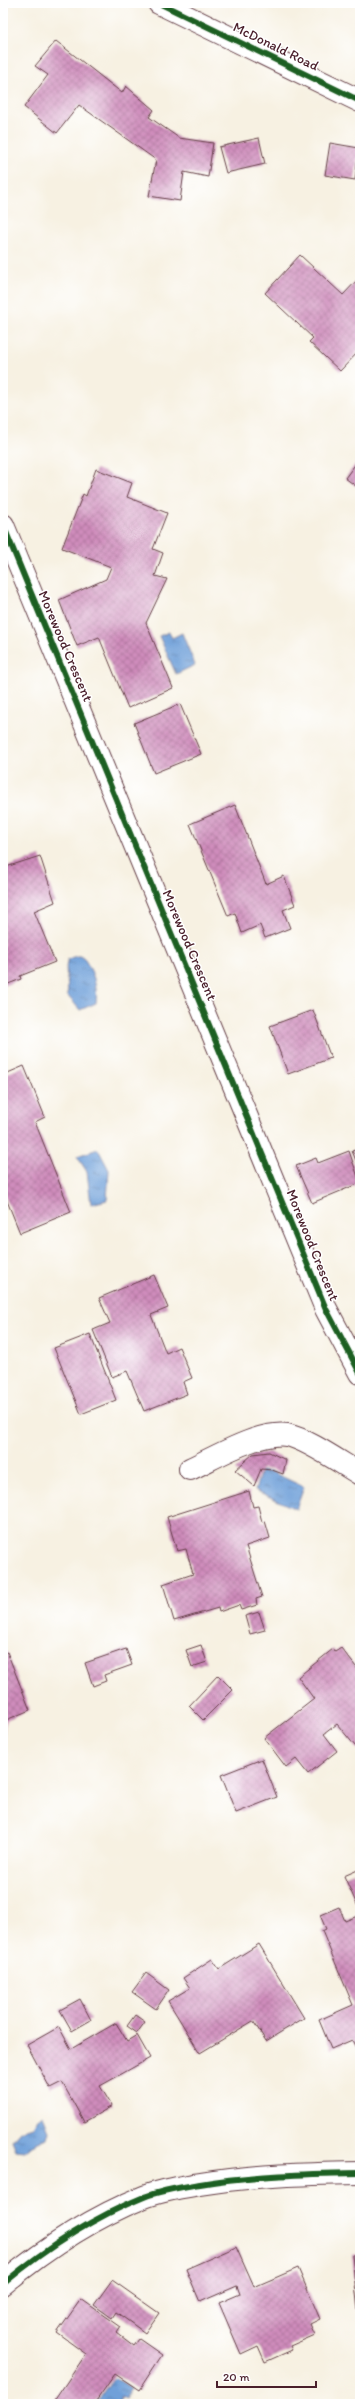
<svg xmlns="http://www.w3.org/2000/svg" width="363" height="2407" font-family="Itim,sans-serif">
	<defs>
		<pattern id="water-ripples" width="26" height="14" patternUnits="userSpaceOnUse"><rect width="26" height="14" fill="#6fa0d9"/><path d="M2 4q2-2 4 0t4 0M15 11q2-2 4 0t4 0" fill="none" stroke="#5d82b0"/></pattern>
		<pattern id="building-cross-hatch" width="8" height="8" patternUnits="userSpaceOnUse"><rect width="8" height="8" fill="#cf8cbc"/><path d="M0 0l8 8M0 8l8-8" fill="none" stroke="#aa7299"/></pattern>
	</defs>
	<rect width="100%" height="100%" fill="#fff"/>
	<filter id="ink" filterUnits="userSpaceOnUse"><feTurbulence type="fractalNoise" baseFrequency=".025" numOctaves="2"/><feDisplacementMap in="SourceGraphic" scale="8" xChannelSelector="R" yChannelSelector="G"/><feConvolveMatrix kernelMatrix="1 2 1 2 8 2 1 2 1" color-interpolation-filters="sRGB"/></filter>
	<filter id="wash" filterUnits="userSpaceOnUse"><feTurbulence type="fractalNoise" baseFrequency=".012" numOctaves="4" result="noise"/><feDisplacementMap in="SourceGraphic" scale="16" xChannelSelector="R" yChannelSelector="G"/><feGaussianBlur stdDeviation="0.9" result="paint"/><feColorMatrix in="noise" values="0 0 0 0 0 0 0 0 0 0 0 0 0 0 0 0 0 1.4 0 .05"/><feComposite in="paint" operator="in"/></filter>
	<g filter="url(#wash)">
		<rect width="100%" height="100%" fill="#f7f1e2"/>
		<g fill="url(#water-ripples)" stroke="#5c6082">
			<path d="M169,632L172,638L182,633L195,665L176,674L159,636Z"/>
			<path d="M76,956H82C93,970 98,986 96,1003L80,1010L67,995C70,984 63,969 68,959Z"/>
			<path d="M98,1149L109,1170L107,1200L91,1204L87,1172L77,1156Z"/>
			<path d="M261,1471L272,1472L304,1487L296,1509L255,1490Z"/>
			<path d="M43,2114L49,2133L47,2138L32,2145L25,2151L16,2150L12,2140L20,2131L33,2127L39,2117Z"/>
			<path d="M114,2378L131,2389L125,2398L121,2396L116,2404H96Z"/>
		</g>
		<g id="blocks">
			<g fill="url(#building-cross-hatch)">
				<path d="M56,41L122,93L126,86L154,110L149,117L179,138L213,143L208,177L184,172L180,201L149,196L156,160L79,105L57,133L24,107L48,75L35,66Z"/>
				<path d="M259,138L265,164L226,173L219,147Z"/>
				<path d="M330,143L359,148L355,180L325,175Z"/>
				<path d="M300,255L343,295L360,277V350L340,371L309,342L313,338L265,293Z"/>
				<path d="M360,458V489L345,478Z"/>
				<path d="M96,469L132,483L127,497L167,513L153,549L163,553L155,576L167,579L146,623L173,688L128,708L99,637L77,646L59,600L106,579L111,567L62,548L83,494L86,496Z"/>
				<path d="M180,704L201,754L154,773L134,723Z"/>
				<path d="M235,805L266,884L284,876L295,905L283,910L290,928L265,938L260,925L242,933L235,913L228,916L190,824Z"/>
				<path d="M40,856L55,902L34,911L55,962L20,976L21,979L3,986V957L5,956L3,951V860L6,867Z"/>
				<path d="M313,1010L331,1058L288,1074L270,1026Z"/>
				<path d="M24,1066L45,1117L35,1122L71,1212L20,1233L3,1191V1075Z"/>
				<path d="M360,1148V1170L352,1151Z"/>
				<path d="M349,1151L360,1183L312,1203L296,1166L316,1158L318,1163Z"/>
				<path d="M154,1275L168,1308L151,1315L166,1353L179,1347L192,1378L183,1382L187,1394L144,1411L127,1371L112,1377L93,1330L110,1323L99,1298Z"/>
				<path d="M90,1334L116,1400L81,1414L54,1348Z"/>
				<path d="M269,1452L286,1460L283,1474L272,1470L261,1469L254,1486L235,1470L253,1454Z"/>
				<path d="M249,1491L253,1507L258,1506L262,1522L265,1521L270,1538L246,1546L262,1597L256,1599L257,1605L241,1610L239,1605L219,1612L218,1608L174,1621L163,1584L193,1574L186,1549L177,1551L167,1517Z"/>
				<path d="M259,1612L265,1630L250,1634L245,1616Z"/>
				<path d="M201,1645L207,1662L192,1667L186,1650Z"/>
				<path d="M341,1648L360,1672V1752L337,1724L324,1734L337,1751L308,1774L296,1759L286,1767L264,1738L314,1699L298,1677L333,1649L335,1652Z"/>
				<path d="M126,1649L132,1665L104,1675L106,1681L93,1686L85,1663Z"/>
				<path d="M7,1652L30,1710L6,1720L4,1735L3,1654Z"/>
				<path d="M218,1675L233,1690L203,1720L189,1706Z"/>
				<path d="M262,1759L277,1797L236,1813L221,1775Z"/>
				<path d="M360,1869V1906L358,1907L344,1876Z"/>
				<path d="M339,1907L345,1921L360,1915V2052H358L352,2040L331,2049L319,2020L353,2005L322,1931L326,1929L320,1915Z"/>
				<path d="M259,1944L304,2018L266,2041L253,2021L200,2053L168,2001L190,1988L183,1978L212,1959L219,1969Z"/>
				<path d="M146,1973L169,1990L156,2009L132,1992Z"/>
				<path d="M80,1999L91,2020L72,2031L60,2010Z"/>
				<path d="M135,2015L145,2022L137,2033L127,2026Z"/>
				<path d="M116,2023L127,2041L137,2035L150,2058L100,2086L112,2106L84,2122L62,2082L50,2088L27,2045L59,2027L71,2049Z"/>
				<path d="M236,2247L254,2287L298,2268L320,2319L310,2324L315,2335L290,2346L292,2350L265,2362L258,2346L241,2354L219,2303L240,2294L237,2286L200,2302L186,2269Z"/>
				<path d="M360,2254V2321H359L352,2255Z"/>
				<path d="M112,2280L159,2313L145,2333L116,2312L112,2318L94,2305Z"/>
				<path d="M81,2299L121,2327L117,2333L134,2346L139,2339L162,2355L139,2390L115,2374L94,2404H52L86,2354L57,2333Z"/>
			</g>
		</g>
	</g>
	<g filter="url(#ink)">
		<use href="#blocks" fill-opacity="0" stroke="#643e46" stroke-width="1"/>
		<g fill="none" stroke-linecap="round" stroke-linejoin="round">
			<g stroke="#643e46" stroke-width="24">
				<g id="minor">
					<path d="M159,3L360,101"/>
					<path d="M3,525L326,1309L360,1373"/>
					<path d="M190,1469C216,1457 259,1431 287,1435C307,1439 341,1463 360,1474"/>
					<path d="M3,2284C45,2249 94,2217 144,2197C162,2190 182,2187 200,2184C254,2175 306,2174 360,2173"/>
				</g>
			</g>
			<use href="#minor" stroke="#fff" stroke-width="22"/>
			<g stroke="#fff" stroke-width="8">
				<g id="cycleway">
					<path d="M159,3L360,101"/>
					<path d="M3,525L326,1309L360,1373"/>
					<path d="M3,2284C45,2249 94,2217 144,2197C162,2190 182,2187 200,2184C254,2175 306,2174 360,2173"/>
				</g>
			</g>
			<use href="#cycleway" stroke="#1b5e20" stroke-width="6"/>
		</g>
	</g>
	<g text-anchor="middle" stroke-width="3" stroke-linejoin="round" paint-order="stroke">
		<g font-size="14" fill="#4a1f2b" stroke="#fff">
			<text transform="translate(276 46) rotate(26)" y="5">McDonald Road</text>
			<text transform="translate(66 646) rotate(67)" y="5">Morewood Crescent</text>
			<text transform="translate(190 945) rotate(67)" y="5">Morewood Crescent</text>
			<text transform="translate(313 1245) rotate(68)" y="5">Morewood Crescent</text>
		</g>
	</g>
	<rect width="363" height="2407" fill="none" stroke="#fff" stroke-width="16"/>
	<path d="M217 2381v6h99v-6" fill="none" stroke="#4a1f2b" stroke-width="2"/>
	<text x="223" y="2381" font-size="12" fill="#4a1f2b" stroke="#ffffff" stroke-width="3" paint-order="stroke">20 m</text>
</svg>
